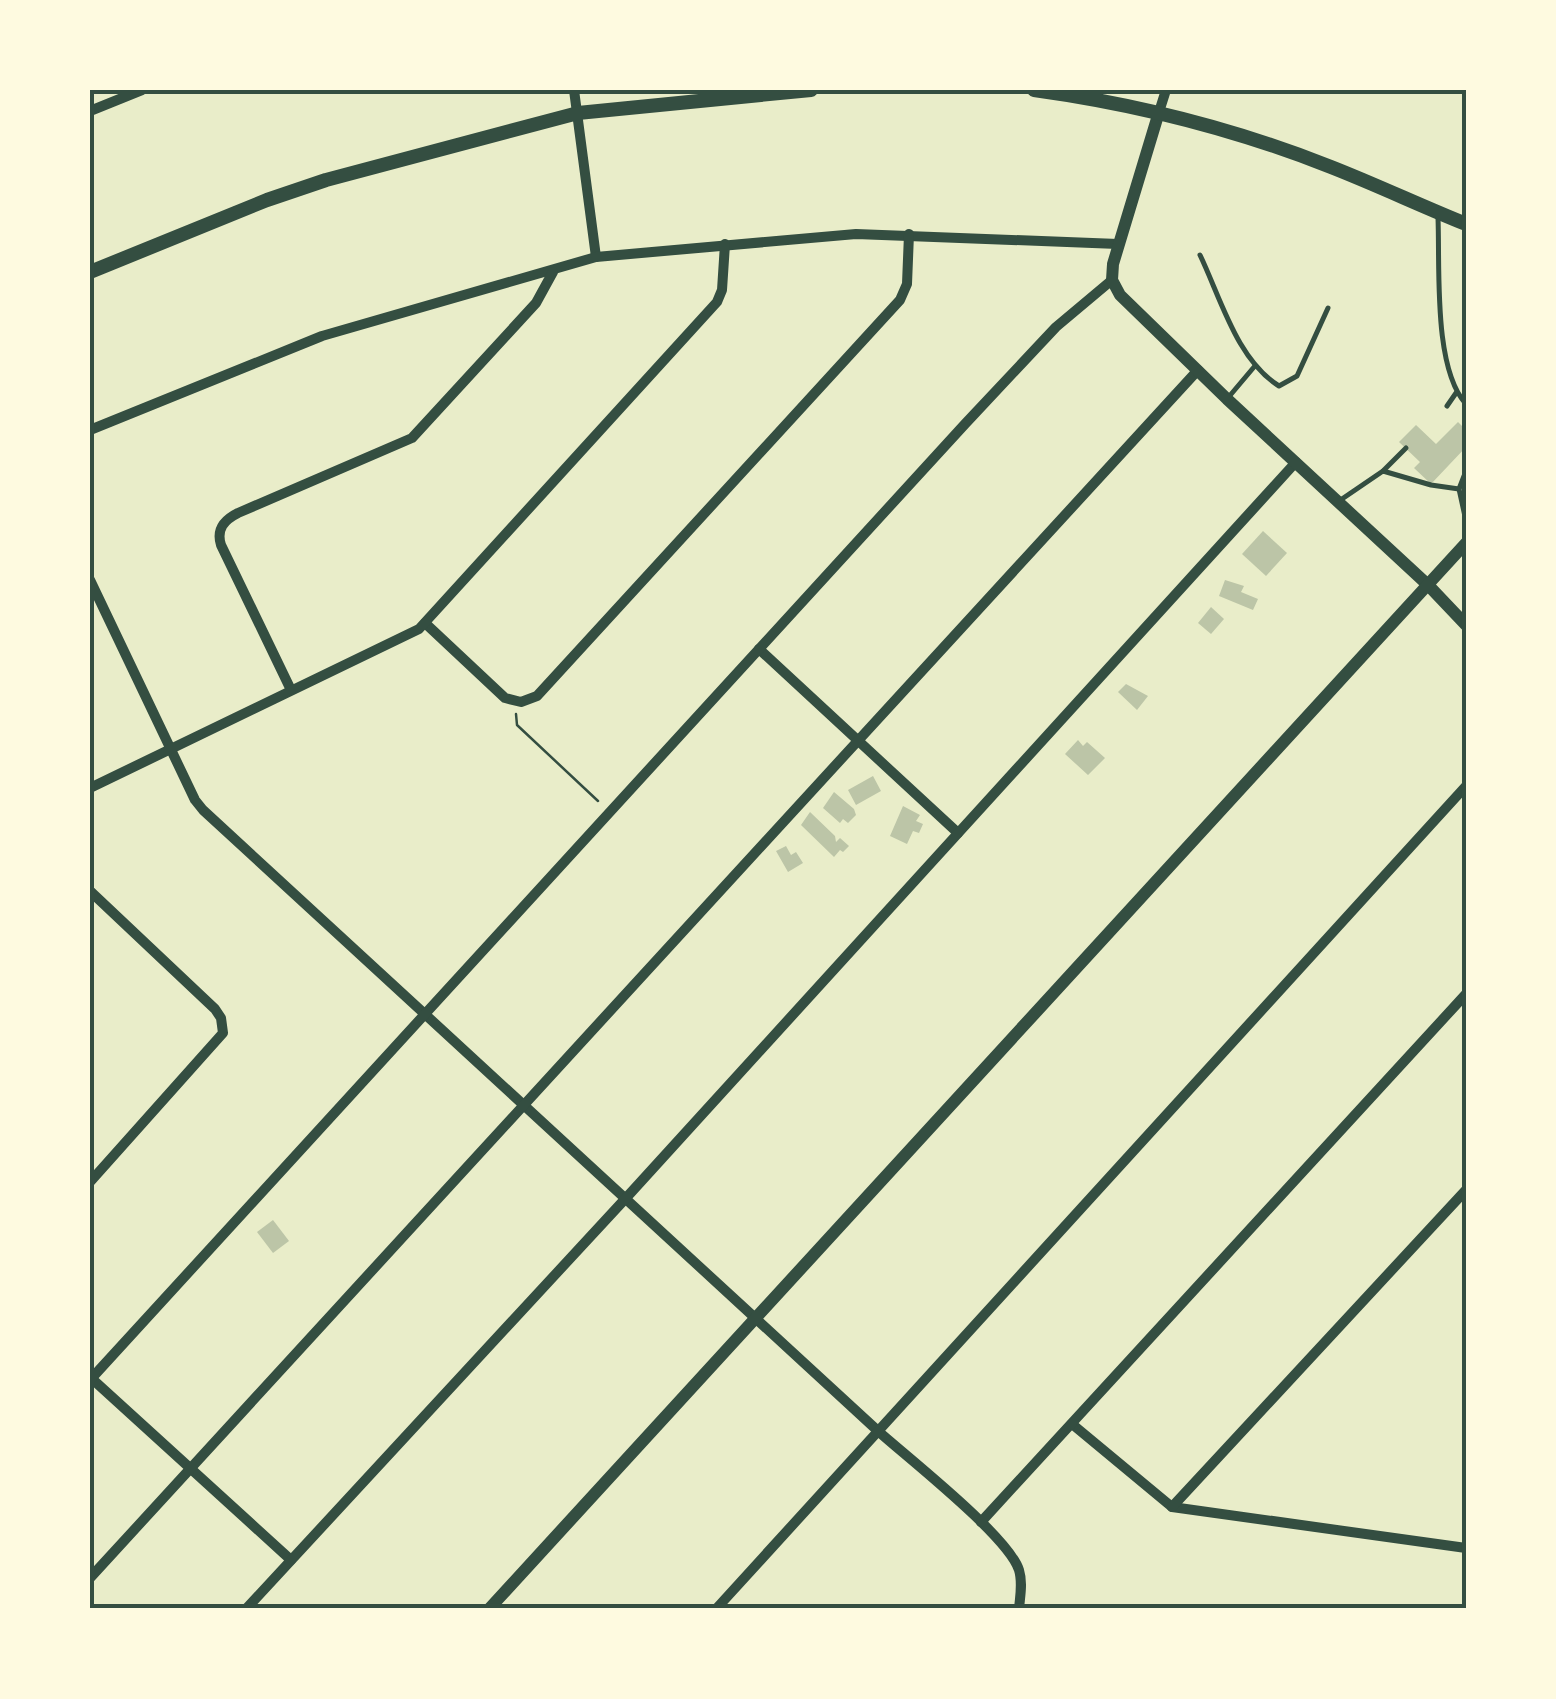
<svg xmlns="http://www.w3.org/2000/svg" width="1556" height="1699" font-family="Figtree,sans-serif">
	<rect width="100%" height="100%" fill="#e9edc9"/>
	<g fill="#bcc5a7">
		<path d="M1458,422L1466,430V447L1431,484L1414,468L1420,462L1399,442L1416,425L1436,444Z"/>
		<path d="M1263,531L1287,553L1266,576L1242,554Z"/>
		<path d="M1225,580L1244,586L1241,592L1258,599L1253,610L1219,596Z"/>
		<path d="M1211,607L1224,619L1211,634L1198,623Z"/>
		<path d="M1126,684L1148,696L1137,710L1118,692Z"/>
		<path d="M1078,740L1083,746L1087,742L1105,758L1088,775L1065,754Z"/>
		<path d="M873,776L881,791L856,805L848,790Z"/>
		<path d="M834,792L854,809L856,815L848,823L843,819L840,823L823,808Z"/>
		<path d="M903,806L920,815L916,821L923,824L919,833L913,831L907,844L890,836Z"/>
		<path d="M810,812L835,836L836,842L840,838L849,846L843,852L840,850L834,857L801,825Z"/>
		<path d="M786,846L791,855L796,852L803,863L788,872L776,851Z"/>
		<path d="M273,1220L289,1241L273,1253L257,1232Z"/>
	</g>
	<g fill="none" stroke-linecap="round" stroke-linejoin="round">
		<path stroke="#344e41" stroke-width="2.5" d="M516,714L517,725L598,801"/>
		<g stroke="#344e41" stroke-width="5">
			<path d="M1438,218C1440,267 1433,368 1466,404"/>
			<path d="M1200,255C1221,299 1237,360 1279,386L1297,376L1328,308"/>
			<path d="M1227,399L1254,367"/>
			<path d="M1447,406L1456,393"/>
			<path d="M1383,471L1406,448"/>
			<path d="M1466,471L1459,489L1466,521"/>
			<path d="M1339,501L1383,471L1431,485L1459,489"/>
		</g>
		<g stroke="#344e41" stroke-width="10">
			<path d="M574,90L596,257"/>
			<path d="M90,111L142,90"/>
			<path d="M1159,112L1166,90"/>
			<path d="M90,430L322,336L596,257L856,234L1118,244"/>
			<path d="M90,580L195,800L203,810L878,1431C908,1458 1008,1536 1019,1570C1023,1583 1020,1596 1019,1609"/>
			<path d="M425,623L505,698L521,702L537,696L900,300L907,284L909,234"/>
			<path d="M759,649L958,833"/>
			<path d="M291,690L221,545C216,529 224,520 238,513L412,438L536,303L553,272"/>
			<path d="M90,788L419,629L717,302L722,290L725,244"/>
			<path d="M90,891L215,1009L221,1018L223,1033L90,1182"/>
			<path d="M90,1377L291,1560"/>
			<path d="M90,1380L965,424L1056,327L1112,280"/>
			<path d="M1072,1424L1172,1507L1466,1548"/>
			<path d="M1172,1507L1466,1190"/>
			<path d="M981,1522L1466,994"/>
			<path d="M90,1578L1198,370"/>
			<path d="M246,1609L626,1198L1296,462"/>
			<path d="M716,1609L1466,786"/>
		</g>
		<g stroke="#344e41" stroke-width="12">
			<path d="M1159,112L1113,264L1112,280L1120,295L1227,399L1429,586L1466,625"/>
			<path d="M489,1609L1466,543"/>
		</g>
		<g stroke="#344e41" stroke-width="14">
			<path d="M1034,90C1136,104 1235,129 1331,167C1377,185 1421,206 1466,224"/>
			<path d="M90,272L267,200L326,180L578,113L811,90"/>
		</g>
	</g>
	<rect width="1556" height="1699" fill="none" stroke="#fefae0" stroke-width="185"/>
	<rect x="92" y="92" width="1372" height="1514" fill="none" stroke="#344e41" stroke-width="4"/>
</svg>
